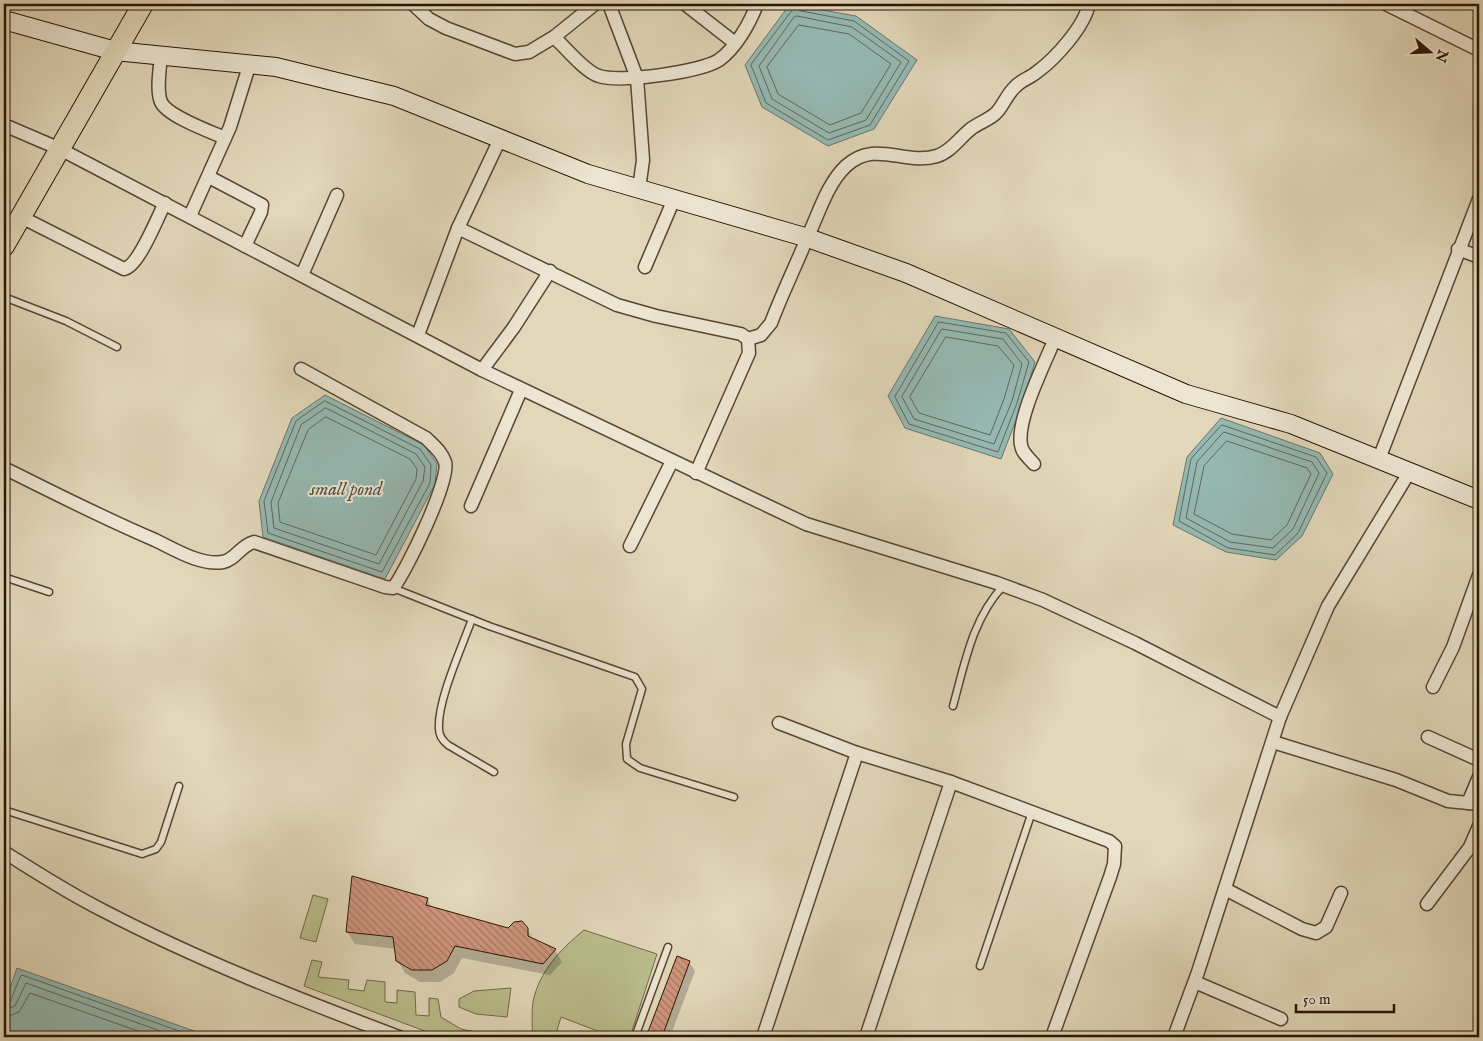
<svg xmlns="http://www.w3.org/2000/svg" width="1483" height="1041" font-family="'IM FELL English',serif">
	<defs>
		<pattern id="building-back-hatch" width="6" height="6" patternUnits="userSpaceOnUse" patternTransform="scale(1.25)"><rect width="6" height="6" fill="#cf957d"/><path d="M-1 5l2 2M0 0l6 6M5-1l2 2" fill="none" stroke="#a87864"/></pattern>
	</defs>
	<rect width="100%" height="100%" fill="#e2d7ba"/>
	<filter id="stains"><feTurbulence type="fractalNoise" baseFrequency=".004" numOctaves="4"/><feColorMatrix values="0 0 0 0 .2 0 0 0 0 .09 0 0 0 0 .02 0 0 0 .5 -.17"/></filter>
	<radialGradient id="worn" r=".72"><stop offset=".6" stop-color="#630" stop-opacity="0"/><stop offset="1" stop-color="#630" stop-opacity=".3"/></radialGradient>
	<g fill="#b9bd8b" stroke="#726947">
		<path d="M313,895L328,899L316,942L300,938Z"/>
		<path d="M584,930L657,954L630,1037H613L561,1017L555,1037H532C533,1026 531,1013 533,1002C539,971 561,949 584,930Z"/>
		<path d="M312,960L322,962L318,977L349,980L348,989L364,991L367,980L385,982V1002L397,1003V990L415,992L416,1015L429,1016V998L438,999L441,1017L461,1029L502,1037H441L304,986Z"/>
		<path d="M511,988L507,1017L476,1014L459,1007V999L474,991Z"/>
	</g>
	<g fill="#95b9b3" stroke="#6a776d">
		<path d="M790,4L856,16L917,60L874,129L828,146L762,107L745,65Z"/>
		<path d="M935,316L1009,329L1035,362L1022,405L1001,459L905,428L888,396Z"/>
		<path d="M325,395L424,445L437,464L435,484L385,579L263,537L259,501L292,418Z"/>
		<path d="M1221,418L1320,453L1333,474L1302,536L1276,560L1226,552L1173,525L1187,457Z"/>
		<path d="M17,968L211,1037H4V1005Z"/>
	</g>
	<g fill="#0003">
		<path d="M427,899L432,908L509,930L527,929L533,940L555,950L562,962L550,975L462,958L454,973L440,982H420L405,973L397,960L396,949L355,944L347,932Z"/>
		<path d="M677,957L689,962L695,971L670,1037H648Z"/>
	</g>
	<g fill="none" stroke-linecap="round" stroke-linejoin="round">
		<g stroke="#60675b" stroke-width="1">
			<path d="M795,7L801,11L854,21L909,61L870,125L828,140L766,103L751,65Z"/>
			<path d="M797,16L852,27L901,62L866,120L829,133L772,99L759,66L794,17Z"/>
			<path d="M799,25L849,34L891,64L861,113L830,125L778,94L767,67Z"/>
			<path d="M939,322L1006,333L1029,362L1017,403L998,452L909,424L895,397Z"/>
			<path d="M942,329L1003,339L1022,364L1012,401L994,444L914,419L902,397Z"/>
			<path d="M946,337L998,346L1014,365L1004,399L990,435L919,413L910,397Z"/>
			<path d="M325,401L420,449L431,465L430,483L382,572L268,533L264,501L296,421Z"/>
			<path d="M326,408L416,454L425,467L423,481L379,564L274,528L271,502L301,425Z"/>
			<path d="M326,417L410,459L417,469L416,479L376,555L280,522L278,503L308,430Z"/>
			<path d="M1222,425L1316,457L1327,473L1298,533L1275,555L1228,548L1179,521L1191,459Z"/>
			<path d="M1224,432L1312,462L1319,473L1293,529L1273,548L1230,542L1186,518L1197,462Z"/>
			<path d="M1227,441L1307,468L1311,474L1287,525L1271,540L1232,534L1194,514L1204,466Z"/>
			<path d="M4,1004L10,1002L20,977L22,975L196,1037"/>
			<path d="M4,1010L15,1006L26,983L177,1037"/>
			<path d="M4,1018L19,1012L30,993L155,1037"/>
		</g>
	</g>
	<g fill="url(#building-back-hatch)" stroke="#2a1503">
		<path d="M352,876L428,898L426,905L508,928L514,922L522,921L528,928V936L556,949L543,964L455,946L447,961L432,970H412L396,961L393,937L346,932Z"/>
		<path d="M677,956L690,961L662,1037H646Z"/>
	</g>
	<g fill="none" stroke-linecap="round" stroke-linejoin="round">
		<g stroke="#584631" stroke-width="9">
			<g id="lane">
				<path d="M4,297L66,321L117,347"/>
				<path d="M4,577L49,592"/>
				<path d="M393,588L489,626L635,677L642,689L626,744L627,759L640,768L734,797"/>
				<path d="M472,619C462,647 437,701 439,729C439,736 443,741 448,745L494,772"/>
				<path d="M953,706C965,663 972,620 1003,586"/>
				<path d="M4,810L142,854L156,849L161,842L179,786"/>
				<path d="M980,966L1032,812"/>
				<path d="M635,1037L668,947"/>
			</g>
		</g>
		<g stroke="#584631" stroke-width="15">
			<g id="street">
				<path d="M413,4L429,19L446,28L515,54L529,52L554,37L595,4"/>
				<path d="M609,4L637,78L643,160L639,189"/>
				<path d="M685,4L735,43"/>
				<path d="M1386,4L1479,50"/>
				<path d="M554,37C565,47 585,72 599,76C620,83 701,72 719,60C736,48 750,23 757,4"/>
				<path d="M161,55C160,69 156,90 161,102C167,116 211,132 225,138"/>
				<path d="M4,125L60,149L482,370L806,524L997,583L1043,600L1135,643L1280,717"/>
				<path d="M209,177L262,205L261,212L245,246"/>
				<path d="M190,216L230,127L250,63"/>
				<path d="M21,217L124,269C139,266 157,218 165,203"/>
				<path d="M458,228L617,305L656,316L741,334L748,339L749,353L696,473"/>
				<path d="M1458,249L1479,257"/>
				<path d="M645,267L674,199"/>
				<path d="M302,275L337,195"/>
				<path d="M418,335L458,228L500,139"/>
				<path d="M748,339L761,335L771,323C782,294 796,265 808,236C819,213 827,184 846,166C875,139 905,166 937,156C951,152 960,137 972,128C979,123 988,120 995,114C1003,107 1006,95 1015,87C1021,80 1030,78 1037,72C1056,58 1084,27 1089,4"/>
				<path d="M482,370L514,327L550,271"/>
				<path d="M1379,459L1479,199"/>
				<path d="M1034,464C1029,458 1022,453 1021,445C1016,419 1046,361 1056,336"/>
				<path d="M4,468C54,493 103,518 155,540C174,549 201,566 223,562C235,560 241,545 254,542L385,587L393,588C406,572 451,479 445,462C442,452 433,445 426,438L301,369"/>
				<path d="M471,506L521,390"/>
				<path d="M630,546L672,461"/>
				<path d="M1433,687L1453,647L1479,575"/>
				<path d="M779,723L857,753L951,782L1109,841L1115,846L1114,864L1110,877L1052,1037"/>
				<path d="M1428,737L1479,760"/>
				<path d="M1273,742L1396,780L1448,801L1479,804"/>
				<path d="M1468,803L1479,777"/>
				<path d="M4,852C36,872 68,893 102,910C198,960 298,999 399,1037"/>
				<path d="M1225,889L1302,929L1316,933L1326,927L1341,893"/>
				<path d="M1427,904L1470,847L1479,826"/>
				<path d="M1195,982L1281,1019"/>
				<path d="M763,1037L857,753"/>
				<path d="M866,1037L951,782"/>
				<path d="M1174,1037L1198,972L1280,717L1328,606L1410,471"/>
			</g>
		</g>
		<g stroke="#2a1503" stroke-width="20">
			<path id="secondary" d="M4,20L115,51L276,67L394,96L588,174L808,238L906,273L1186,394L1291,424L1479,500"/>
		</g>
		<g stroke="#2a1503" stroke-width="22">
			<path id="primary" d="M4,246L143,4"/>
		</g>
		<use href="#lane" stroke="#ece5d2" stroke-width="6"/>
		<use href="#street" stroke="#ece5d2" stroke-width="12"/>
		<use href="#secondary" stroke="#ece5d2" stroke-width="18"/>
		<use href="#primary" stroke="#e2d7ba" stroke-width="20"/>
	</g>
	<g text-anchor="middle" stroke-width="4" stroke-linejoin="round" paint-order="stroke">
		<g font-size="19" font-style="italic" fill="#4f4e41" stroke="#ece5d2">
			<text x="346" y="495">small pond</text>
		</g>
	</g>
	<rect width="1483" height="1041" fill="none" stroke="#e2d7ba" stroke-width="20"/>
	<rect x="5" y="5" width="1473" height="1031" fill="none" stroke="#2a1503" stroke-width="2.5"/>
	<rect x="10" y="10" width="1463" height="1021" fill="none" stroke="#2a1503"/>
	<g transform="translate(1430 52) rotate(109)" stroke="#ece5d2" stroke-width="4" paint-order="stroke">
	<path d="M0-4L9 19L0 12L-9 19Z" fill="#2a1503"/>
	<text y="-8" font-size="14" font-weight="bold" text-anchor="middle" fill="#2a1503">N</text>
	</g>
	<path d="M1296 1004v8h98v-8" fill="none" stroke="#2a1503" stroke-width="2.5"/>
	<text x="1303" y="1004" font-size="15" fill="#2a1503" stroke="#ece5d2" stroke-width="4" paint-order="stroke">50 m</text>
	<rect width="100%" height="100%" filter="url(#stains)"/>
	<rect width="100%" height="100%" fill="url(#worn)"/>
</svg>
